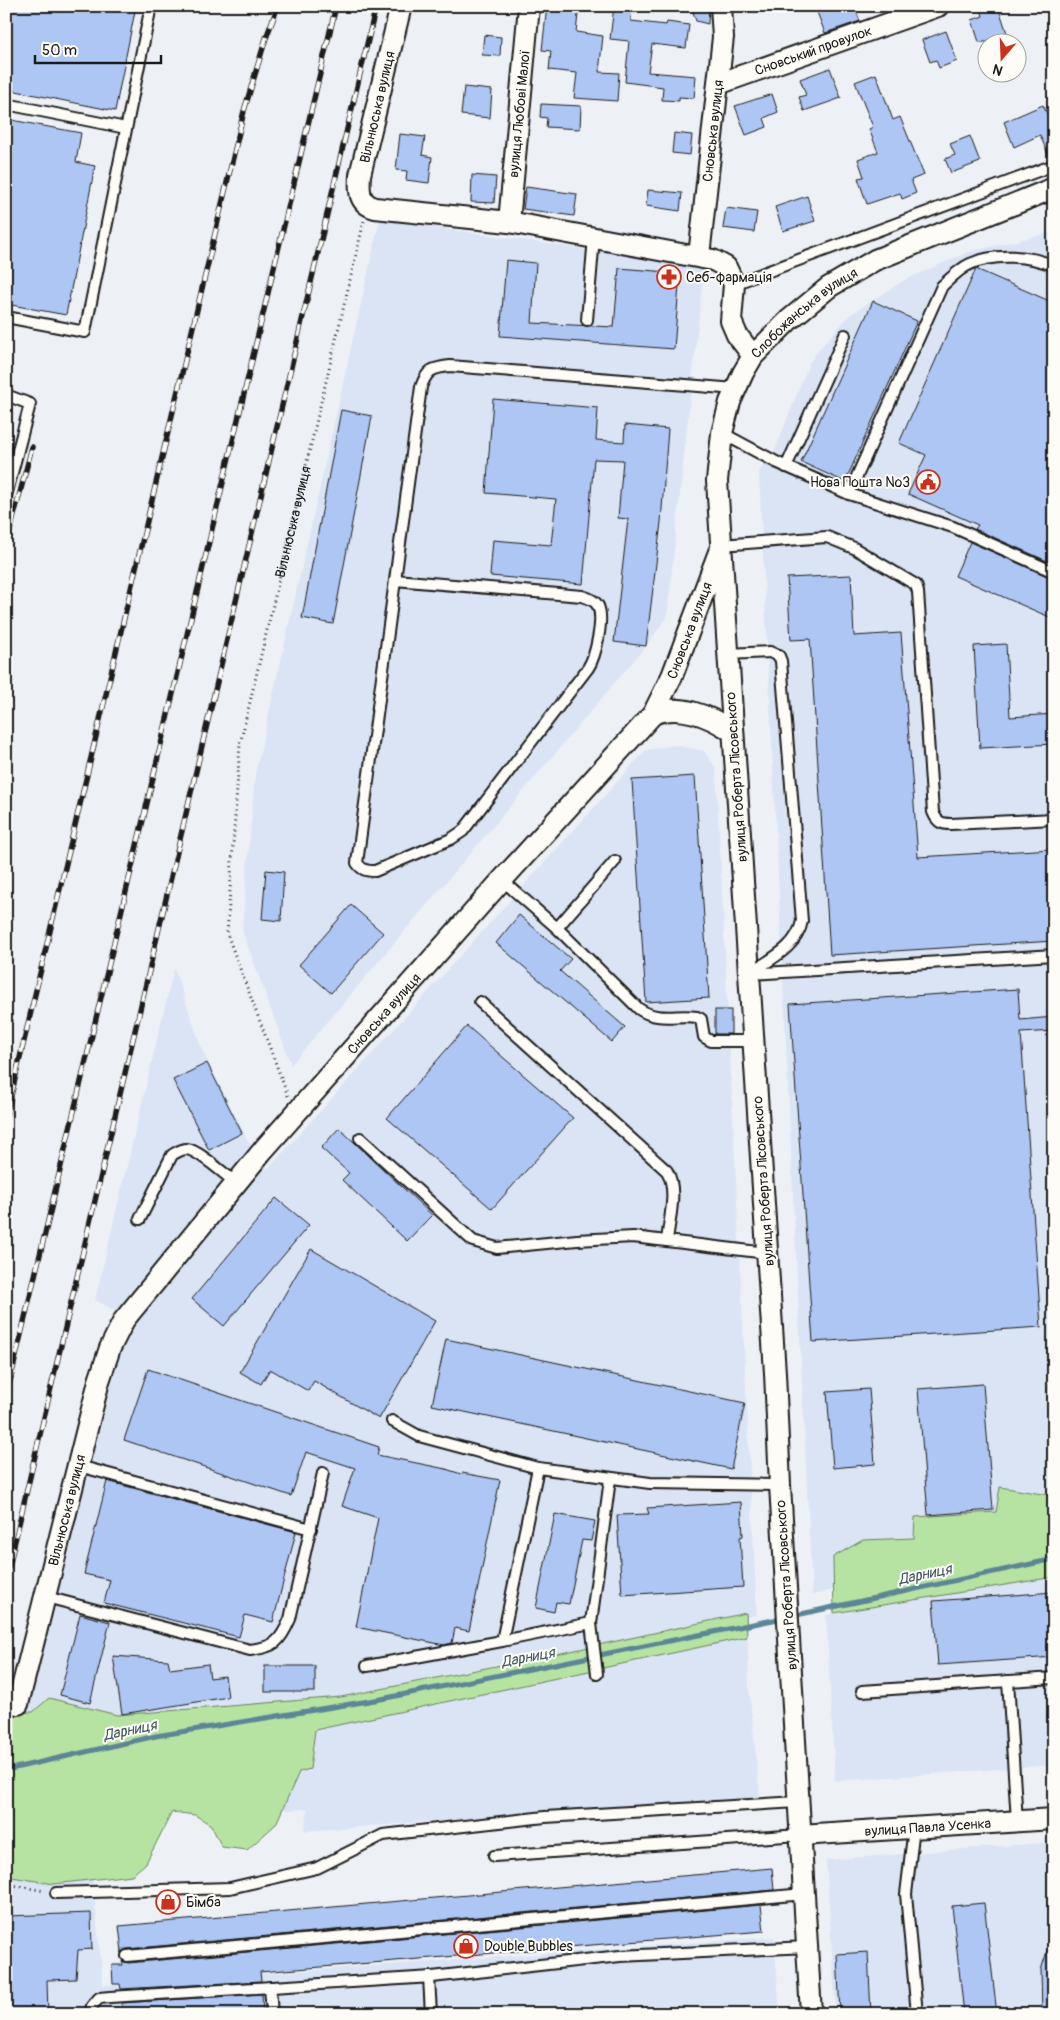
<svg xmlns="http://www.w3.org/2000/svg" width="1060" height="2020" font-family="Pangolin,sans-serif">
	<rect width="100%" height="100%" fill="#edf1f6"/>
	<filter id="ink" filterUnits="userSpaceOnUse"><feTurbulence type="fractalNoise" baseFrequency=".02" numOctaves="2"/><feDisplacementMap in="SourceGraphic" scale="10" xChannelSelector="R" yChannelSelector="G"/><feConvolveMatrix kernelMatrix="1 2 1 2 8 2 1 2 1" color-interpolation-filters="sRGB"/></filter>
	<g filter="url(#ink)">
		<g fill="#dae4f5">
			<path d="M380,219L704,267L667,617L646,646L291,1065L242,930L255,775Z"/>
			<path d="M1054,232V1540L812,1595L759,472L775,450L809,363L819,349L850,315L905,280L968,252Z"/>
			<path d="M675,745L704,751L716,768L757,1615L747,1617L749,1687L760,1797L304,1831L308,1809L199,1813L286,1708L24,1721L120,1348L137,1322L95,1300L174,968L203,1052L247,1139L268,1169L646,750Z"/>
			<path d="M1054,1571V1765L835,1781L826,1615Z"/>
			<path d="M1054,1842V2014H836L826,1860Z"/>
			<path d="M91,1862L103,1985L774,1937L780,2014H6V1866Z"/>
		</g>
		<g fill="#b6e3a1" stroke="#69805e">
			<path d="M1054,1368V1396L1047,1392Z"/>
			<path d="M1000,1487L1054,1496V1577L834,1613L833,1557L863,1540L914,1538L915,1517L996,1512Z"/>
			<path d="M746,1613L747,1637L315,1730L310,1769L299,1772L276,1824L247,1850L222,1847L211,1825L195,1815L172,1812L146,1863L132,1875L54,1884L6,1876V1713L33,1712L49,1698L117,1715L341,1697L566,1652Z"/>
		</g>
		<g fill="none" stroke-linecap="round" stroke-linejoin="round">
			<g stroke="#5c8596" stroke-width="5">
				<path d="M792,1616L1054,1559"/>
				<path d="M6,1770L156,1736L381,1699L783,1618"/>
			</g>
		</g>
		<g fill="#aec6f4" stroke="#1c1c1c">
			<path d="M6,6H136L115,111L6,89Z"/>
			<path d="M547,6H579L576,32L603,36L599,72L619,73L617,101L574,98L577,73L549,70L551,51L542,50Z"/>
			<path d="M614,6H632L631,21L666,25L667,22L689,25L686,48L652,44L648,72L696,76L694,98L679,97V101L662,100L663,87L625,82L629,41L610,39Z"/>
			<path d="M691,6H709L708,24L696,21Z"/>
			<path d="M833,6H854L860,21L825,33L817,12Z"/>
			<path d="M980,6H998L1010,42H979L972,20L983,16Z"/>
			<path d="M946,31L957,61L939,68L936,60L930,62L922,40Z"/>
			<path d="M484,35L501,37L500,56L482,55Z"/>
			<path d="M830,68L841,98L804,111L799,97L806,95L800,79Z"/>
			<path d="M876,74L893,120L900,117L924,175L911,180L916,193L902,199L900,193L867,204L858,178L864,177L858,159L878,152L869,129L873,127L855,82Z"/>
			<path d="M464,87L492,90L490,118L461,115Z"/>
			<path d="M772,94L778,112L764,118L767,127L746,135L735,106Z"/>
			<path d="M541,104L581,106L580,129L546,127L547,118L540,117Z"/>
			<path d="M1043,105L1054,129V158L1050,159L1040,135L1014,147L1004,122Z"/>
			<path d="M6,119L81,133L76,162L95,166L66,315L6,304Z"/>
			<path d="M674,133L692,135L690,155L672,153Z"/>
			<path d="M400,134L425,137L422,155L432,157L429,183L406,180L407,171L396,170Z"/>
			<path d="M970,136L980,162L951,173L945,159L955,155L950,144Z"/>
			<path d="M472,175L496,177L494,203L471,202Z"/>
			<path d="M526,187L577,194L574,216L523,209Z"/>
			<path d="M648,190L682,193L680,211L646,206Z"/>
			<path d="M807,196L815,221L783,231L775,207Z"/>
			<path d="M726,208L757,212L754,232L723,228Z"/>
			<path d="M506,260L536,263L532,323L614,327L619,268L680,273L674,349L500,336Z"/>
			<path d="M976,269L1054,303V564L975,529L978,525L908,494L926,455L899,443Z"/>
			<path d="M873,301L917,321L845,482L801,462Z"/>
			<path d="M493,399L598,408L596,440L624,442L625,425L668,429L661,522L646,646L614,642L628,519L618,518L623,460L594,459L583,584L490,576L493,540L551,545L556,499L486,493Z"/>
			<path d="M341,410L372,416L333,624L302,618Z"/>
			<path d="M970,542L1054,579V619L955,576Z"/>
			<path d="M851,575L854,636L901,633L918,857L1052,849L1054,941L830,955L810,639L791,640L787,578Z"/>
			<path d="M1006,644L1010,717L1054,714V744L980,748L974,646Z"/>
			<path d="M695,776L709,998L646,1002L632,780Z"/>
			<path d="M266,870L284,872L281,921L262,919Z"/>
			<path d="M351,905L383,933L331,993L299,965Z"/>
			<path d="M519,915L571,959L560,971L625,1027L612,1042L496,943Z"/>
			<path d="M1018,989L1020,1020L1054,1017V1031L1021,1033L1041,1327L813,1342L790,1004Z"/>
			<rect x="715" y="1010" width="16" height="24"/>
			<path d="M467,1026L573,1118L492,1209L387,1118Z"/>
			<path d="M207,1063L242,1133L209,1150L173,1080Z"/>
			<path d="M339,1128L432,1215L407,1241L342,1180L349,1173L321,1148Z"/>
			<path d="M276,1198L309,1225L224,1326L192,1299Z"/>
			<path d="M311,1249L435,1321L379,1419L314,1381L308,1391L270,1369L261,1384L240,1372Z"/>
			<path d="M446,1339L745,1403L731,1469L432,1405Z"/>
			<path d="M148,1369L379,1447L377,1455L446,1469L461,1474L462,1473L500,1480L469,1631L455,1628L452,1643L444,1645L356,1627L378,1518L342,1506L355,1468L306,1452L291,1496L124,1440Z"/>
			<path d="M983,1384L993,1510L928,1515L918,1389Z"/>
			<path d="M869,1389L875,1464L833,1468L827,1392Z"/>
			<path d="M107,1481L296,1532L273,1622L245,1615L239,1637L104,1603L110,1580L84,1574Z"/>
			<path d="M741,1502L743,1536L740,1537L743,1587L622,1595L617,1515L649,1514L647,1508Z"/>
			<path d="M555,1514L595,1521L591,1541L582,1540L569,1604L556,1602L554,1612L536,1608Z"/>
			<path d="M1054,1592V1657L938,1665L933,1601Z"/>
			<path d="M80,1614L110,1622L90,1703L60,1695Z"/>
			<path d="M113,1656L168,1660L170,1669L208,1664L210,1678L225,1676L228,1697L122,1714Z"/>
			<rect x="265" y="1666" width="50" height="26"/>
			<path d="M772,1868L774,1890L126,1949L122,1952L119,1926Z"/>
			<path d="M984,1903L997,2014H964L952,1906Z"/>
			<path d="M761,1905L764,1931L260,1972L261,1981L121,1989L120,1984H113L112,1965H123L122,1961L128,1963Z"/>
			<path d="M91,1913L92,1949L78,1950L76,1979L47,1980L48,2014H6V1916Z"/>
			<path d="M1051,1939H1054V2014H1042L1041,1970Z"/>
			<path d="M868,1952L871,2014H840L837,1954Z"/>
			<path d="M262,1994L263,2014H122V2003Z"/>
		</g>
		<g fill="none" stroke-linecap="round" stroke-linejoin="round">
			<g stroke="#1c1c1c" stroke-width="14">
				<g id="service">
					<path d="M6,104L126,128"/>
					<path d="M734,284L1054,165"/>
					<path d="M6,317L85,332L151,6"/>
					<path d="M587,320L594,237"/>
					<path d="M6,395L30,404L6,496"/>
					<path d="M722,433L776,462L849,494L953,527L1054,572"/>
					<path d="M786,467L845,335"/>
					<path d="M849,494L942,286C951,278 959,269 970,264C994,253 1030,255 1054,266"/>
					<path d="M721,545L827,537L854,548L916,585L918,592L933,812C937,822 941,824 951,824L1054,819"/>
					<path d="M395,580L582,596C588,598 595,600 598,606C604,619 596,656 588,668L463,831L451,839L375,871C366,871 362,870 357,863L421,387C427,370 432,368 450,366L736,389"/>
					<path d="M728,654L770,652L779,656L781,661L802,921C797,948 770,959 749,974"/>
					<path d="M502,880L557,928L639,1009C658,1022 676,1014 697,1017L701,1019L704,1037L711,1041H753"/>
					<path d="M557,928L615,861"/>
					<path d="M750,974L1054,955"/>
					<path d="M480,1002L667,1171C678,1190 669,1220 667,1241"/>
					<path d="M360,1138L473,1241L497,1248L577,1240L633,1237L767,1253"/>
					<path d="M140,1219L172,1155C177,1152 181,1149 187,1149C200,1151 225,1175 236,1183"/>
					<path d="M392,1421L419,1436L538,1468L650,1483L780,1485"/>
					<path d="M79,1466L311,1529"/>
					<path d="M538,1468L502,1641L591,1623L610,1479"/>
					<path d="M46,1597L250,1650C275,1647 280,1642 290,1619L323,1473"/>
					<path d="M591,1623L597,1674"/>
					<path d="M367,1666L502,1641"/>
					<path d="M1008,1681L1017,1821"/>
					<path d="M862,1691L1054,1678"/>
					<path d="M914,1827L906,1894L917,2014"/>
					<path d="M494,1856L800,1835"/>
					<path d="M56,1893L230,1888L317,1868L383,1835L545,1817L798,1802"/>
					<path d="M127,1956L804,1894"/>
					<path d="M429,1977L431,2014"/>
					<path d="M270,1987L272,2014"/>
					<path d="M90,2014L92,2006L99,1998L110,1997L432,1977L620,1956L807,1947"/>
				</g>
			</g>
			<g stroke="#1c1c1c" stroke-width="24">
				<g id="minor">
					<path d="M401,6L360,175C359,190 358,203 375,208L509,222L713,260L726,267L734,284L731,321L737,335L753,356"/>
					<path id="s2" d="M718,84L938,6"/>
					<path id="s3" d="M509,222L529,6"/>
					<path id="s4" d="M699,256L723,37L721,6"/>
					<path d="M653,714C679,703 710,716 732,731"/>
					<path id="s5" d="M18,1704L99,1381L110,1348L124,1320L264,1149L502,880L653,714L672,676L719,552"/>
					<path id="s6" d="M800,1835L1054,1819"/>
					<path id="s7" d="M811,2014L780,1485L775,1373L717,481L722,433L730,402L743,373L753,356L789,320L829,287L875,260L1054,188"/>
				</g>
			</g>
			<g stroke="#1c1c1c" stroke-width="3" stroke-dasharray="1 4" stroke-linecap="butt">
				<path id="s1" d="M288,1096L227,934L240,744L364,221"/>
				<path d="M6,1884L45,1891"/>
			</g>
			<use href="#service" stroke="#fdfcf7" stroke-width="10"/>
			<use href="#minor" stroke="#fdfcf7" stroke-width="20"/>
			<g stroke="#1c1c1c" stroke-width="5.5">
				<g id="rail">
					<path d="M6,546L32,447"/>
					<path d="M6,1117L244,111L266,38L278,6"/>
					<path d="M6,1398L336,6"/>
					<path d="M6,1579L376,6"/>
				</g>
			</g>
			<use href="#rail" stroke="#fdfcf7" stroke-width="4" stroke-dasharray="11" stroke-linecap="butt"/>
		</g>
	</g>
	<defs>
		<g id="pharmacy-ring" transform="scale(1.25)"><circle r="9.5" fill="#fdfcf7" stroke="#c8321e" stroke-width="1.5"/><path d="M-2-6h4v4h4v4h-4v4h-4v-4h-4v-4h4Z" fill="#c8321e"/></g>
		<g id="civic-ring" transform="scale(1.25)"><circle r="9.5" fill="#fdfcf7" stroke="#c8321e" stroke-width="1.5"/><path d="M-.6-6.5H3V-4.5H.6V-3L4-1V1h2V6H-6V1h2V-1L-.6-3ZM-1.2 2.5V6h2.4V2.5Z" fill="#c8321e"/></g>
		<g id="shop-ring" transform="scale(1.25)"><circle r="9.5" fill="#fdfcf7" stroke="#c8321e" stroke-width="1.5"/><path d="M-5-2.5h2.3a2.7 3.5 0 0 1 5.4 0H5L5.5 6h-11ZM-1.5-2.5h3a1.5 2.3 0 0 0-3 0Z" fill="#c8321e"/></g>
	</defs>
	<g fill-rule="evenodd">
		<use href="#pharmacy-ring" x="669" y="277"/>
		<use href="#civic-ring" x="928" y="482"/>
		<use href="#shop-ring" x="168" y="1902"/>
		<use href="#shop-ring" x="466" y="1946"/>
	</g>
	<g text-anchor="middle" stroke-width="4" stroke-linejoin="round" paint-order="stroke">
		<g font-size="14" fill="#1c1c1c" stroke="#fdfcf7">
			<text dy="5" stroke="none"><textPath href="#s2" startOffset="101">Сновський провулок</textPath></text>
			<text transform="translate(377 107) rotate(-77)" y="5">Вільнюська вулиця</text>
			<text dy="5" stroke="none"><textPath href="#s3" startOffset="109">вулиця Любові Малої</textPath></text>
			<text dy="5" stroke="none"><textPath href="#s4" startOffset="126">Сновська вулиця</textPath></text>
			<text dy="5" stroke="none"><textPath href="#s7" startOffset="1735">Слобожанська вулиця</textPath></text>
			<text dy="5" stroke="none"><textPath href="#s1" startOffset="592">Вільнюська вулиця</textPath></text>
			<text dy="5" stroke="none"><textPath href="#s5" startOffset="1295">Сновська вулиця</textPath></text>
			<text transform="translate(736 777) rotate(-94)" y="5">вулиця Роберта Лісовського</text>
			<text dy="5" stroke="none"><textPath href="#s5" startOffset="801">Сновська вулиця</textPath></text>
			<text transform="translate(763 1181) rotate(-94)" y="5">вулиця Роберта Лісовського</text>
			<text dy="5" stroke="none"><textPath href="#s5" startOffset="200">Вільнюська вулиця</textPath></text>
			<text transform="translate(786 1585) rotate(-94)" y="5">вулиця Роберта Лісовського</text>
			<text dy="5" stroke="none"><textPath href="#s6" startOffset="128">вулиця Павла Усенка</textPath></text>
		</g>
		<g font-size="14" fill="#1c1c1c" stroke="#fdfcf7" text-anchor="start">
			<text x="686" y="282">Себ-фармація</text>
			<text x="910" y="487" text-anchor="end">Нова Пошта №3</text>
			<text x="186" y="1907">Бімба</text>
			<text x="484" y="1951">Double Bubbles</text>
		</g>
		<g font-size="15" font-style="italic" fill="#415963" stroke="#fdfcf7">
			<text transform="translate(925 1574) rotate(-12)" y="5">Дарниця</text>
			<text transform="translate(528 1657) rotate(-11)" y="5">Дарниця</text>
			<text transform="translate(130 1730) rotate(-12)" y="5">Дарниця</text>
		</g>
	</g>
	<rect width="1060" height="2020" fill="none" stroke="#fdfcf7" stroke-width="25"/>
	<rect x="12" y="12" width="1035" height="1995" fill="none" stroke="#1c1c1c" stroke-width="2" filter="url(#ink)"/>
	<g transform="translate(1002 58) rotate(199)"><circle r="24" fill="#fdfcf7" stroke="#a3a29f"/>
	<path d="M0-4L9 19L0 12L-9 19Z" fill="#c8321e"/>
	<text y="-8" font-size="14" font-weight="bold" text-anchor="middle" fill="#1c1c1c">N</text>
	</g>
	<path d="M35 55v8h126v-8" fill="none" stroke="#1c1c1c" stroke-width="2.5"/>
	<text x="42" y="55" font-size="15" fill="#1c1c1c" stroke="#fdfcf7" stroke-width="4" paint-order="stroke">50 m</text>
</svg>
